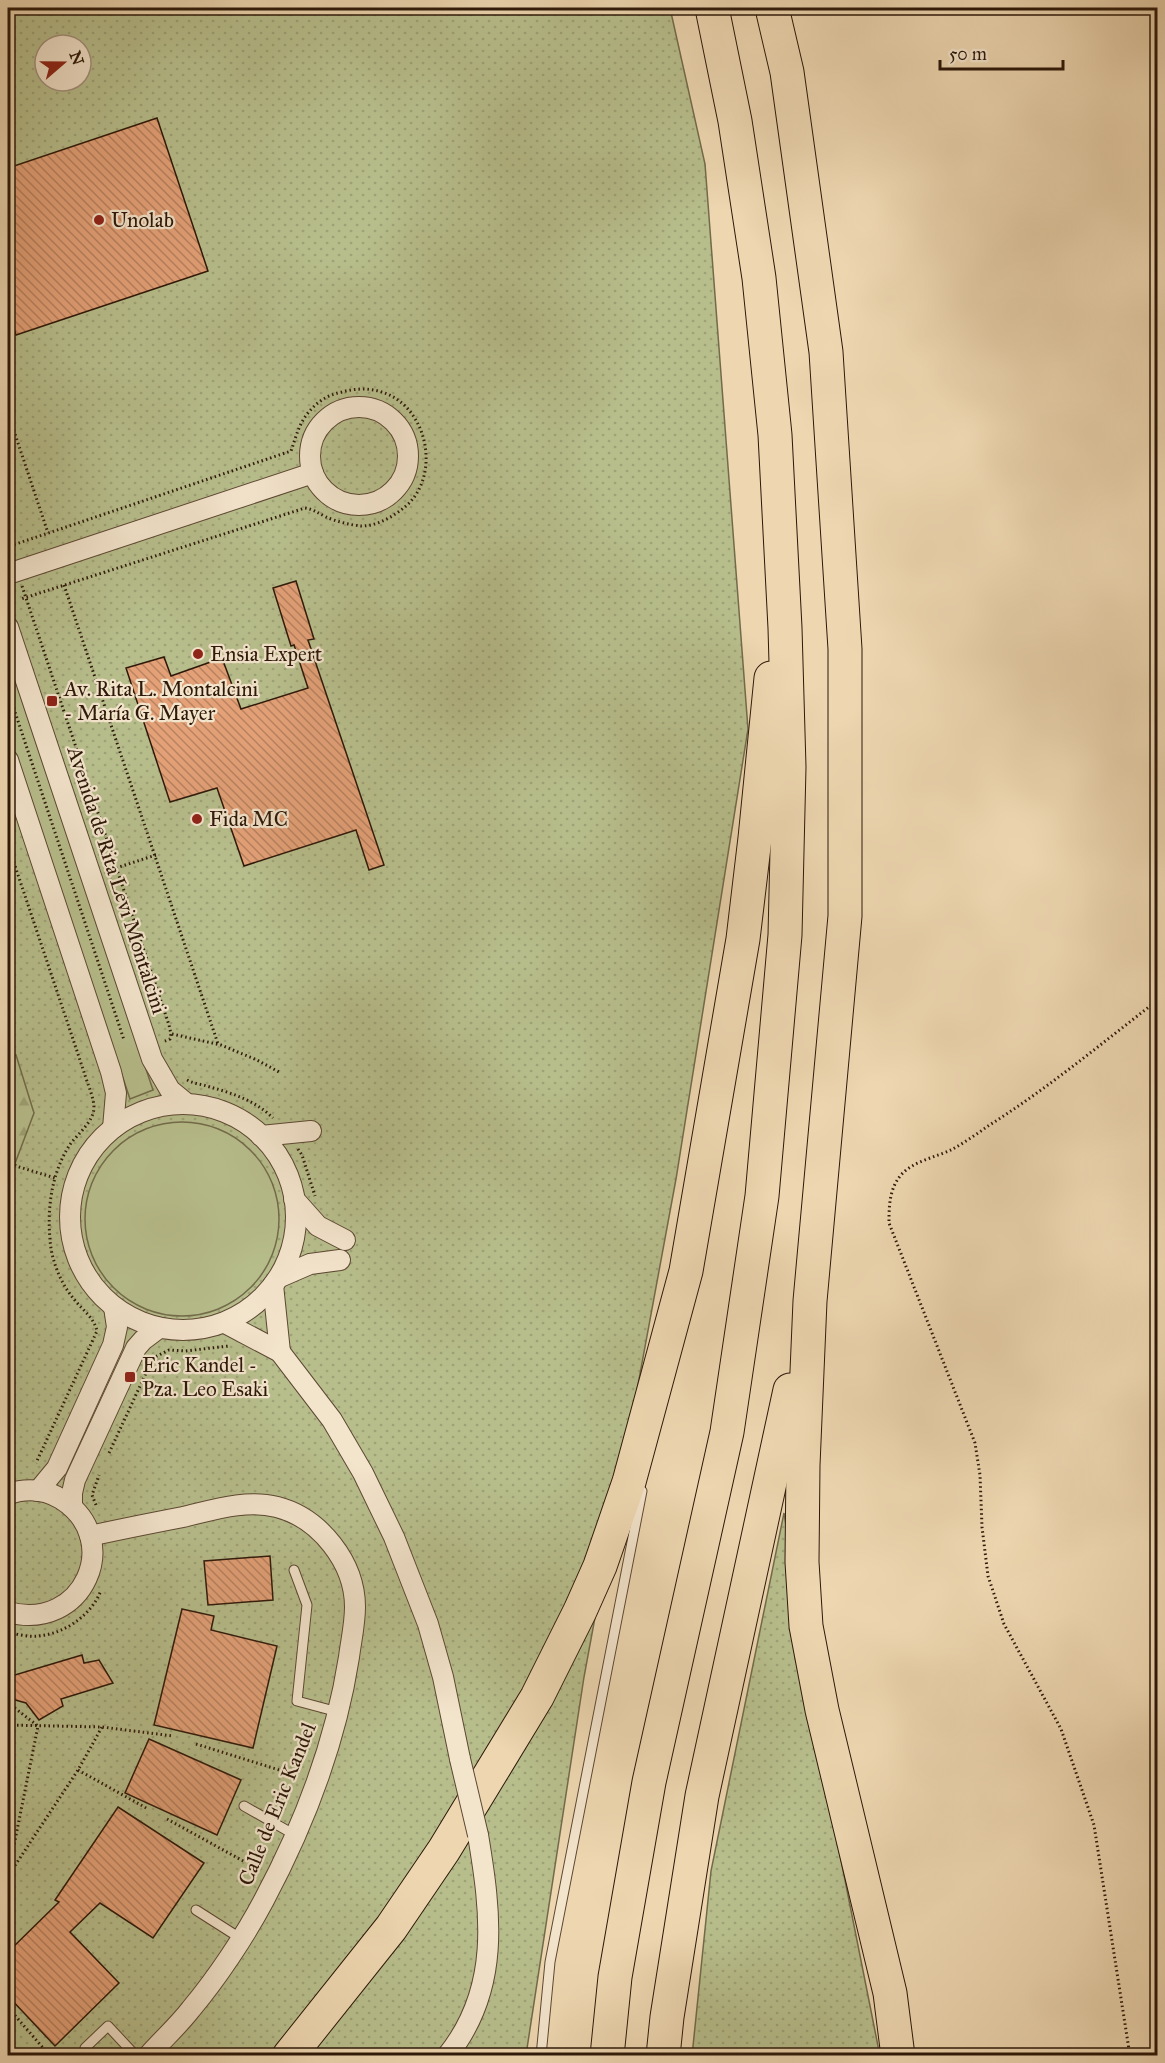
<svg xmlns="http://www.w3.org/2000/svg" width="1165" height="2063" font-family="'IM FELL Great Primer',serif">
	<defs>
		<pattern id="grass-dots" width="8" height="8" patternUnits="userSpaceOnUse" patternTransform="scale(1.5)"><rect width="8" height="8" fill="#b7be8c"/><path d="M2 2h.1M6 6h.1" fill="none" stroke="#9ea377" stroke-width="1.8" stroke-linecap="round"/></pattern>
		<pattern id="forest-firs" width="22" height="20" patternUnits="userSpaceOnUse" patternTransform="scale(1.5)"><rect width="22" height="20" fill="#b7be8c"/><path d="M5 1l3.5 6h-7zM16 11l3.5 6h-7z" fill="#9ea377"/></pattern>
		<pattern id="building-back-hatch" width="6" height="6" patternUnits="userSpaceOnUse" patternTransform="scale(1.5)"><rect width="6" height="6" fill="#e4a178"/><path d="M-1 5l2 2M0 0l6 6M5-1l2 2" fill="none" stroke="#b98261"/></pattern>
	</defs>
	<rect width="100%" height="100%" fill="#edd6b0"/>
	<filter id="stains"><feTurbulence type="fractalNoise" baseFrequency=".00333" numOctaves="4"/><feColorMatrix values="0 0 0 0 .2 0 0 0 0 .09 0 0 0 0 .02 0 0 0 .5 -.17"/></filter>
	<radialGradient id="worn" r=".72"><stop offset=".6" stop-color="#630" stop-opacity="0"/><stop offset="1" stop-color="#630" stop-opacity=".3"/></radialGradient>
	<g fill="url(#grass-dots)" stroke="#726b4a" stroke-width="1.5" fill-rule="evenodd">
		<path d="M8,8H670L705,164L748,729L676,1179L584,1677L526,2055L8,2056ZM45,45H81V81H45Z"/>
		<path d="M784,1513L836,1835L878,2046L879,2055L692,2056L711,1871Z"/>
	</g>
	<path fill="url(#forest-firs)" stroke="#726b4a" stroke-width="1.5" d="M16,1055L34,1113L8,1182V1058Z"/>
	<g fill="#b7be8c" stroke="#726b4a" stroke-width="1.5">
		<path d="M8,658L153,1090L130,1099L8,733Z"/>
		<circle cx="182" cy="1219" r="97"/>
	</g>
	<g fill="url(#building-back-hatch)" stroke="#2d1809" stroke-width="1.5">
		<path d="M157,118L208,271L16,335L8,310V168Z"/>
		<path d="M296,581L314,639L308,640L384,865L369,870L356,830L244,866L217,788L170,802L126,668L164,657L171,676L222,658L241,709L308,688L294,645L291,646L273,588Z"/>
		<path d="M270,1556L273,1600L208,1605L204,1561Z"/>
		<path d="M182,1609L214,1616L211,1630L277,1646L253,1748L154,1725Z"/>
		<path d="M82,1655L84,1663L99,1660L113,1683L61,1699L63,1706L39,1720L26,1703L8,1698V1677Z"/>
		<path d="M149,1739L241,1780L217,1835L125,1793Z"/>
		<path d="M118,1807L204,1863L153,1938L100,1903L70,1932L119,1983L55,2046L8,1996V1952L59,1902L55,1900Z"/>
	</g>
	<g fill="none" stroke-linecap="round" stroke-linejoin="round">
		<g stroke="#5d4833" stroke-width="11">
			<g id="lane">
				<path d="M294,1570L307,1605L297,1701L338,1712"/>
				<path d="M244,1806L295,1835"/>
				<path d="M196,1910L240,1938"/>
				<path d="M85,2048L108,2026L136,2056"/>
				<path d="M541,2056L550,1962L642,1491"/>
			</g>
		</g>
		<g stroke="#5d4833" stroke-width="22">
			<g id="street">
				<circle cx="359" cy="456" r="49"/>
				<path d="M8,574L313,473"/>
				<path d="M8,627L152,1059L170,1090L187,1104"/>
				<path d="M8,760L111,1072L116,1093L113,1128"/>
				<circle cx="183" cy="1217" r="113"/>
				<path d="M261,1136L311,1131"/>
				<path d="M294,1199L318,1226L345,1240"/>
				<path d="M280,1277L310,1264L340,1260"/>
				<path d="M273,1285L280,1352"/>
				<path d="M225,1323L280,1352L332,1420L363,1473L394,1537L428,1624L443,1677L460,1759"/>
				<path d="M38,1491L57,1468L113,1345L117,1327L114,1307"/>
				<path d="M8,1494C26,1488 45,1489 61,1499C125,1539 83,1633 8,1612"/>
				<path d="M72,1507V1493L75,1480L136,1348L143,1340L159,1328"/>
				<path d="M90,1536C121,1529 152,1523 183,1517C213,1510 246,1499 277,1507C320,1518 355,1563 355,1607C355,1624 351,1641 349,1657C336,1741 304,1825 264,1900C245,1936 217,1978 191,2009C178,2026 162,2040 148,2056"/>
				<path d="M447,2056C501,1989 491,1913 478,1835"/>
			</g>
		</g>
		<g stroke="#2d1809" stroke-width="35">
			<g id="highway">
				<path d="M772,8L787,72L826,352L845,649V916L810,1301L803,1465L802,1562L806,1626L822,1710L890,1993L898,2056"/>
				<path d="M289,2056L391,1928L444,1850L537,1697L580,1611L600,1566L629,1482L686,1271L743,939L755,838L771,678"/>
				<path d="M607,2056L615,1977L649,1782L727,1432L762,1196L785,935L789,767L785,628L775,435L759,278L735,121L712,8"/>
				<path d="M663,2056L667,2017L702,1796L790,1390"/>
			</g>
		</g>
		<g stroke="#2d1809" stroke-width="3" stroke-dasharray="1.5 3" stroke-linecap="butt">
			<path d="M8,413L48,533"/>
			<path d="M8,538L12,554"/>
			<path d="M10,546L291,451C295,440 298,427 305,417C314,404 326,395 342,392C359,387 379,388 395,398C430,420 438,478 406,506C394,516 378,526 361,526C350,525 335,521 326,517C318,513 313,509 305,508L21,599"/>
			<path d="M64,585L218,1044"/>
			<path d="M22,586L169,1025L171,1034L170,1039L165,1041"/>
			<path d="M8,691L124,1040"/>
			<path d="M8,845L84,1072C87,1083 94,1097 94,1108C93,1123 77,1134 69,1146C52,1173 47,1207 50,1239C51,1259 60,1282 73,1298C81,1309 94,1317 97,1331L36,1463"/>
			<path d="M116,868L156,855"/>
			<path d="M172,1034L221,1045L257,1060L279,1072"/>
			<path d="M187,1080C195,1084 201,1084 210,1087C232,1093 256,1101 273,1118"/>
			<path d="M298,1149L302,1155L315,1196"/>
			<path d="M8,1159L16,1166L55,1178"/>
			<path d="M109,1453L153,1358L169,1350L185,1351L229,1346"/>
			<path d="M96,1505L92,1495L99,1475"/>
			<path d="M8,1632C19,1635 32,1638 45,1635C68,1631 93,1613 101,1590"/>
			<path d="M8,1725L102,1727L173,1736"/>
			<path d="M196,1744L289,1773"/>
			<path d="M78,1770L148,1809"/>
			<path d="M167,1819L245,1862"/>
			<path d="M10,1873L78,1770L102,1727"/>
			<path d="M8,1875L38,1726L12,1706"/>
			<path d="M12,2012L50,2056"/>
			<path d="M1130,2056L1094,1825L1061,1729L1004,1624L988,1576L982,1527L980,1475L975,1443L889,1223C889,1207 889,1189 901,1175C913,1161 937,1157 953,1149C965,1142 977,1134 988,1126C1047,1089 1102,1043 1158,1000"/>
		</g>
		<use href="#lane" stroke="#f3e4cc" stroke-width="9"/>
		<use href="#street" stroke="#f3e4cc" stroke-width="20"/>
		<use href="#highway" stroke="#edd6b0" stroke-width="33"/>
		<g stroke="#5d4833" stroke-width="22" stroke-linecap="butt">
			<path id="street-bridge" d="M460,1759L478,1835"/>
		</g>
		<use href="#street-bridge" stroke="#f3e4cc" stroke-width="20"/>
	</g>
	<g fill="#8f2418" stroke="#f3e4cc" stroke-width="2">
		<circle cx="99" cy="220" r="6"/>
		<circle cx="198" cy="654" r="6"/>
		<rect x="46" y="695" width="12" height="12" rx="3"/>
		<circle cx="197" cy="819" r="6"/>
		<rect x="124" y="1371" width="12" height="12" rx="3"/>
	</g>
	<g text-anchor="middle" stroke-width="4.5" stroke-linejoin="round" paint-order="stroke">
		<g font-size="21" fill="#2d1809" stroke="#f3e4cc" text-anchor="start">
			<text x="111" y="227">Unolab</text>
			<text x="210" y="661">Ensia Expert</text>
			<text x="64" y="696">Av. Rita L. Montalcini<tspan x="64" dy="24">- María G. Mayer</tspan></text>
			<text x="209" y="826">Fida MC</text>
			<text x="142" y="1372">Eric Kandel -<tspan x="142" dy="24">Pza. Leo Esaki</tspan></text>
		</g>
		<g font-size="21" fill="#2d1809" stroke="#f3e4cc">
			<text transform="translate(117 880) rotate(72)" y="7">Avenida de Rita Levi Montalcini</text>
			<text transform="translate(277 1804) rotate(-68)" y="7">Calle de Eric Kandel</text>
		</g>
	</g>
	<rect width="1165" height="2063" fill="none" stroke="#edd6b0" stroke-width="30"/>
	<rect x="9" y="9" width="1147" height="2045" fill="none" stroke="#2d1809" stroke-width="3"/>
	<rect x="15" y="15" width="1135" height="2033" fill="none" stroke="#2d1809" stroke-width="1.5"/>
	<g transform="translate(63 63) rotate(70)"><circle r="28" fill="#f3e4cc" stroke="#a4927e" stroke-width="1.5"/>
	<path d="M0-4.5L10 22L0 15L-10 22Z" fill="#8f2418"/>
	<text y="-9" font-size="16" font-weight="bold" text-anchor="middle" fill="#2d1809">N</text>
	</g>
	<path d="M940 60v9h123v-9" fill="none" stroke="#2d1809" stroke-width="3"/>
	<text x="949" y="60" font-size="18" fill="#2d1809" stroke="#f3e4cc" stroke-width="4.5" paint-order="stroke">50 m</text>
	<rect width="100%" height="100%" filter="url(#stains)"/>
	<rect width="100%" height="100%" fill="url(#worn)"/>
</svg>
